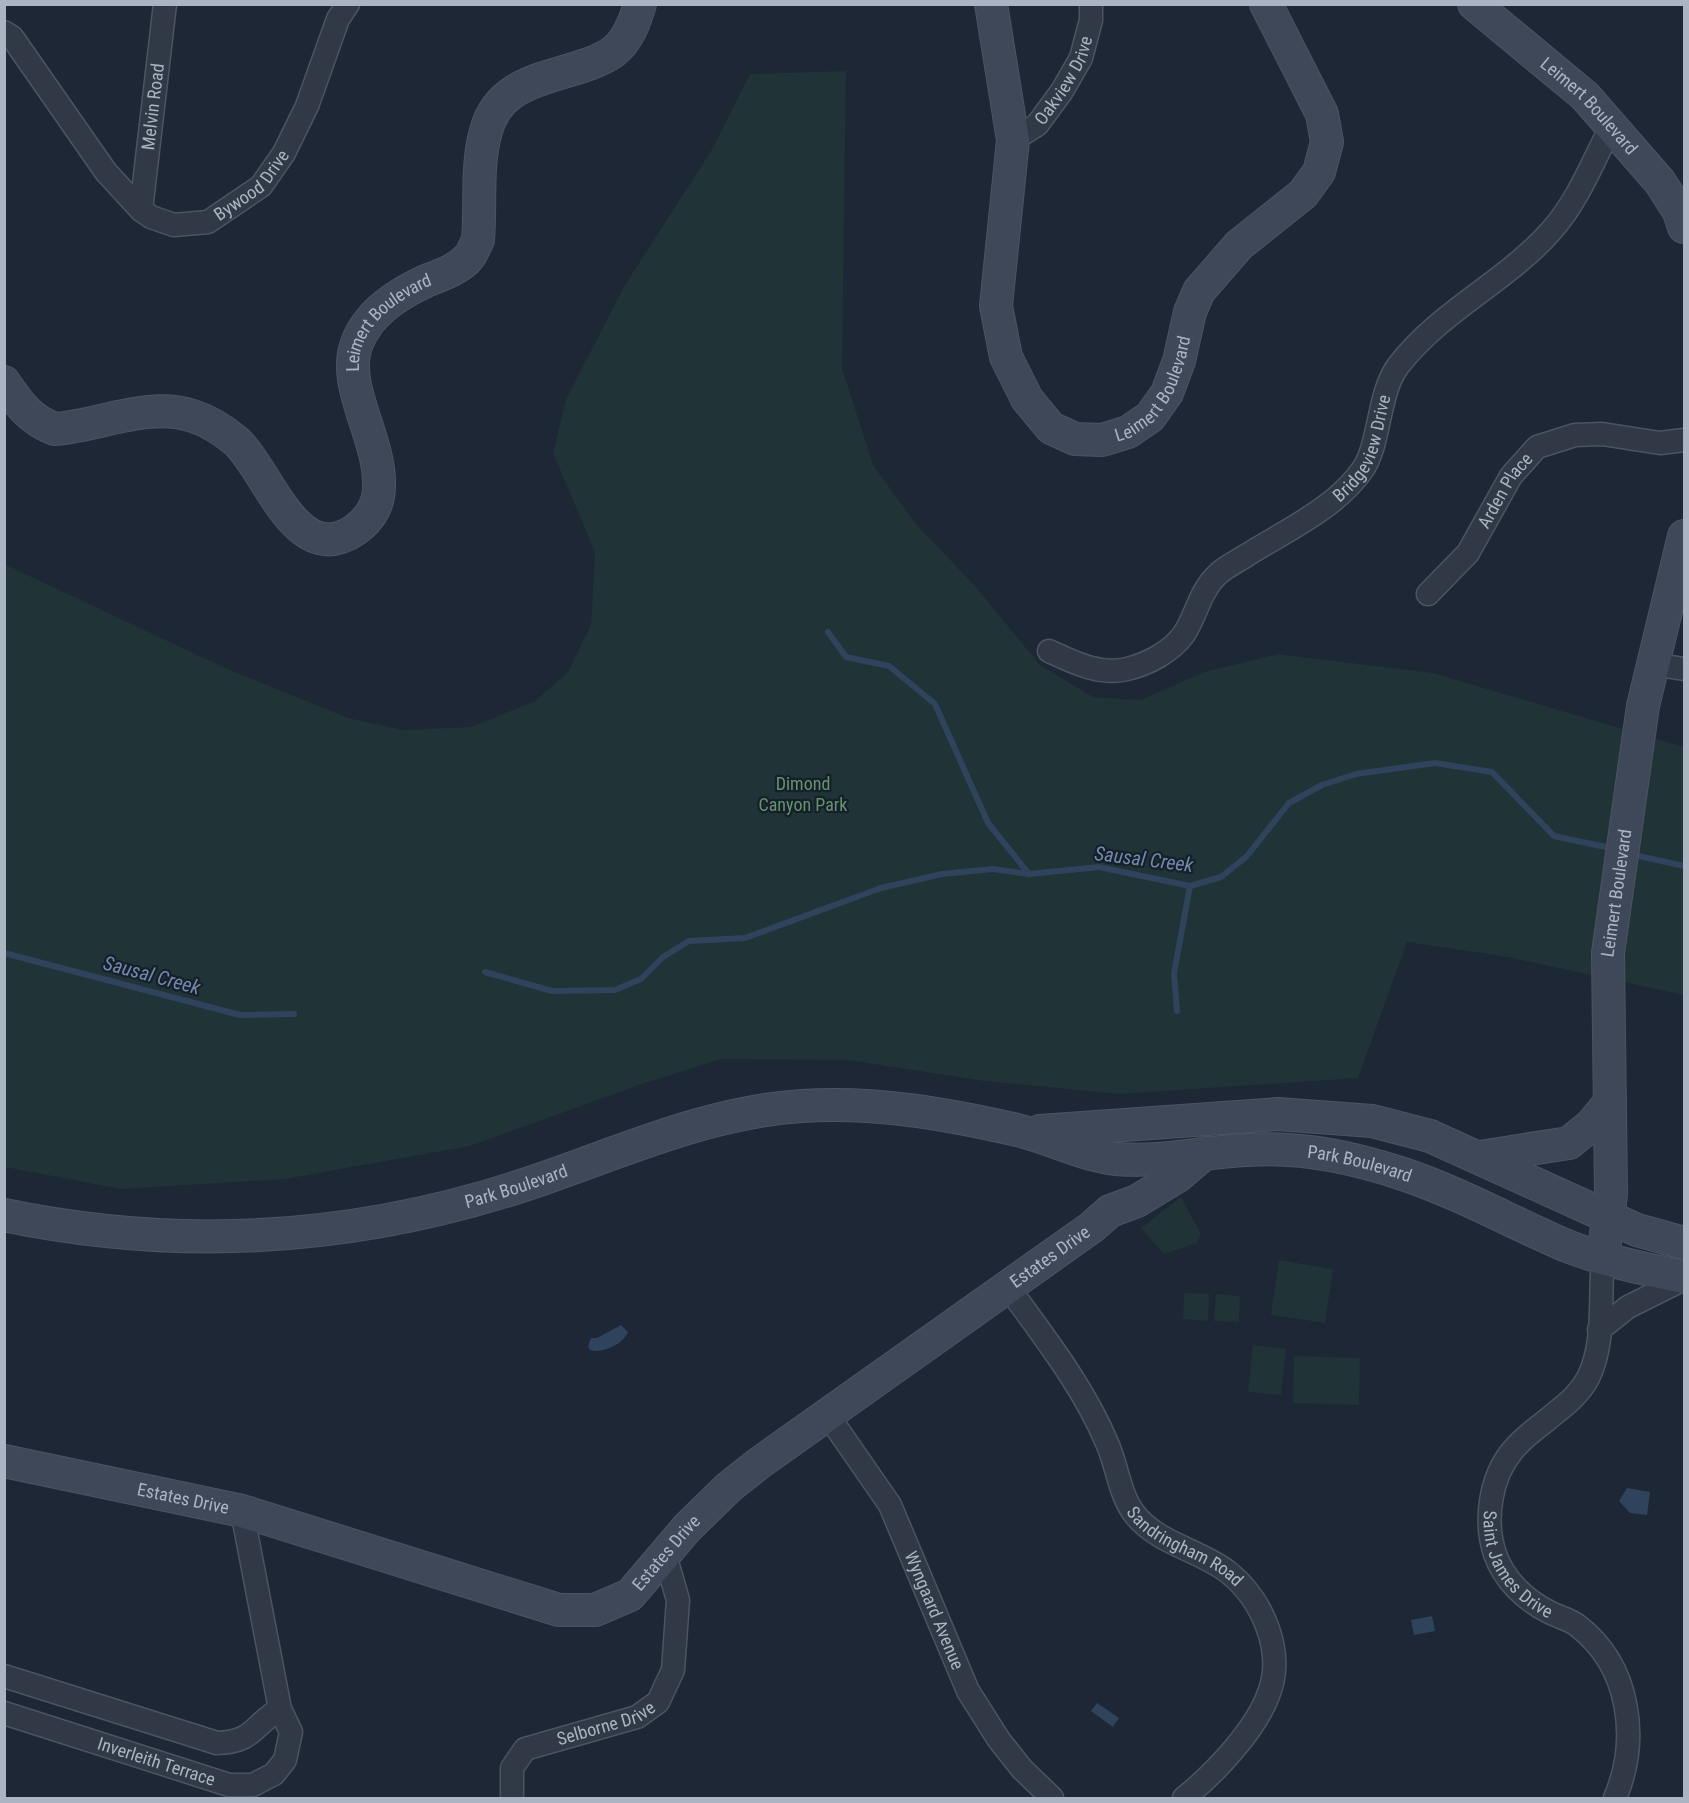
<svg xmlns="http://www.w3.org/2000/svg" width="1689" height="1803" font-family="'Roboto Condensed',sans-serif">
	<rect width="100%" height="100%" fill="#1e2735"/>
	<g fill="#203336">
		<path d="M846,71L842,368L873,465L916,524L975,586L1040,665L1093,697L1141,700L1204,672L1278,654L1433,673L1684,747V995L1508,957L1407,942L1358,1078L1119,1094L984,1081L848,1060L721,1059L642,1084L470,1146L285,1179L121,1189L5,1167L4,564L225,668L348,718L404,730L471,727L535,701L568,672L591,625L595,552L553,453L566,399L625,285L711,151L750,74Z"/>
		<path d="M1181,1197L1201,1234L1197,1243L1164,1254L1141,1228Z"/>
		<path d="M1279,1260L1333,1269L1325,1323L1271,1315Z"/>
		<path d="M1184,1293L1209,1294L1208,1321L1183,1319Z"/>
		<path d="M1216,1294L1240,1296L1239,1322L1214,1321Z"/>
		<path d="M1253,1345L1286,1349L1281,1395L1248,1392Z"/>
		<path d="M1294,1356L1360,1358L1359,1405L1293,1403Z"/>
	</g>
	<g fill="#30435d">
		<path d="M621,1325L628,1332C623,1344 603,1354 590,1350L588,1346L591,1338H597Z"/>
		<path d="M1627,1488L1650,1492L1647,1515L1630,1513L1619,1501Z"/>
		<path d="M1432,1616L1435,1631L1414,1635L1411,1620Z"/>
		<path d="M1097,1703L1119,1718L1113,1727L1091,1711Z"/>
	</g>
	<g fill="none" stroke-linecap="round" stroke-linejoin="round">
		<g stroke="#30435d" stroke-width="6">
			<path d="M828,632L846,657L889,666L935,704L988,823L1029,874"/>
			<path d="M1630,854L1684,866"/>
			<path d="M4,953L240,1015L294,1014"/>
			<path d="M485,972L552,991L615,990L641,979L663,957L689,941L745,938L881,888L942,874L993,869L1029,874L1099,867L1190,886L1221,877L1247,856L1289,803L1322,785L1356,774L1435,763L1492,772L1554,836L1615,849"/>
			<path d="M1177,1011L1174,973L1190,886"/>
		</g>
		<g stroke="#4c5461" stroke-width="25">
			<g id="street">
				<path id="s1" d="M4,32L12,37L106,172L141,210L151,217L174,225L208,222L261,186L284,153L307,106L338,19L348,4"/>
				<path id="s2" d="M1013,140L1037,125L1062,91L1081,58L1091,20V4"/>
				<path id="s3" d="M141,210L165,4"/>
				<path id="s4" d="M1428,594L1468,553L1511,476L1537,447L1575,435L1602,434L1660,443L1684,440"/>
				<path id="s5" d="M1049,651C1073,662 1100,676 1127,669C1148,664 1171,652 1184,634C1196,616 1200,591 1217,575C1225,567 1238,561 1247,555C1287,530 1336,508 1363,469C1380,444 1378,393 1398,366C1440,311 1506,282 1551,231C1578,201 1593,161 1612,125"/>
				<path d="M1652,664L1684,669"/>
				<path id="s6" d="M1603,1258C1599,1297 1606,1342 1588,1378C1578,1397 1562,1407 1547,1420C1535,1429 1522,1439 1513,1450C1490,1477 1484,1521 1495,1554C1504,1580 1525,1600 1549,1612C1558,1617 1570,1619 1578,1626C1630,1666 1640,1739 1615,1798"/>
				<path id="s7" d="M1008,1287C1044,1337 1083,1386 1107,1443C1117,1465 1119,1492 1133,1512C1155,1543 1200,1550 1228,1572C1262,1599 1285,1651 1269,1693C1256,1730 1214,1774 1184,1798"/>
				<path d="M1599,1330L1628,1307L1684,1279"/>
				<path id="s8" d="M827,1414L890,1505L968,1691L999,1740L1022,1769L1052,1798"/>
				<path d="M4,1676L217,1743C254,1742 253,1725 280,1709"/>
				<path id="s9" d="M4,1713L229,1785H253L274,1774L285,1760L291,1732L280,1709L242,1511"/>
				<path id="s10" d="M512,1798V1768L525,1749L637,1717L658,1702L673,1670L678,1600L665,1555"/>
			</g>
		</g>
		<g stroke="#4c5461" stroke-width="34">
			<g id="secondary">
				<path id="s11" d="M991,4L1013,140L996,306L1006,357L1027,399L1051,428L1075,439L1102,440L1128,432L1150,417L1167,393L1179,361L1190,312L1199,291L1239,245L1303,194L1319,172L1327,142L1322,114L1266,4"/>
				<path id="s12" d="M1474,4L1585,96L1660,182L1679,212L1684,227"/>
				<path id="s13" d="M4,382C19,404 30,420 55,429C99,426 149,401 193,416C208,421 224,431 236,441C269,471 296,570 355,530C366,522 375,511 378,497C387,446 339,388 357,343C369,312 398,294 426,281C441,275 459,269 469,257C473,252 475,245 478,240C481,205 476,165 486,131C502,70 572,80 613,52C628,41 635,21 640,4"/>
				<path d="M1040,1131L1278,1114L1372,1121L1430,1136L1637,1230L1684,1243"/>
				<path d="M1480,1157L1569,1143L1591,1125L1610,1102"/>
				<path id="s14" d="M4,1215C182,1252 355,1241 527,1184C617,1154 706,1112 802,1106C874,1101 947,1114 1017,1130C1051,1138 1081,1155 1117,1159C1159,1163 1204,1152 1246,1150C1297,1146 1352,1157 1400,1173C1458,1192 1511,1222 1567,1246C1605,1261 1645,1269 1684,1277"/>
				<path id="s15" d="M1603,1258L1611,1194L1608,953L1643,706L1684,536"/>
				<path id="s16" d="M4,1461L242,1511L559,1610H595L630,1595L687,1528L729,1487L758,1464L1092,1227L1110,1211L1137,1201L1178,1176L1205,1153"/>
			</g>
		</g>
		<use href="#street" stroke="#313946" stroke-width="22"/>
		<use href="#secondary" stroke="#3f4859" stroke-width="32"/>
	</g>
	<g text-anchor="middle" stroke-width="4.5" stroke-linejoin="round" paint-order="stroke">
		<g font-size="18" fill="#abb4c3" stroke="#171f2a">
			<text dy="6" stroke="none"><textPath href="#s2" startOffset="81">Oakview Drive</textPath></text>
			<text dy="6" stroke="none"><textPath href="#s3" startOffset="104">Melvin Road</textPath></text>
			<text dy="6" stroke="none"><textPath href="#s12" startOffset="154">Leimert Boulevard</textPath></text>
			<text dy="6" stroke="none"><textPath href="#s1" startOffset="354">Bywood Drive</textPath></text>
			<text dy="6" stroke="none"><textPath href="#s13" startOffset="663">Leimert Boulevard</textPath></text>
			<text dy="6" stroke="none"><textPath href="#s11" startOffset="573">Leimert Boulevard</textPath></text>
			<text dy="6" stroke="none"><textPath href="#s5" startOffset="418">Bridgeview Drive</textPath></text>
			<text dy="6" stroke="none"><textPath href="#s4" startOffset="130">Arden Place</textPath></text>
			<text dy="6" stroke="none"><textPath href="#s15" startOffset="366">Leimert Boulevard</textPath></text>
			<text dy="6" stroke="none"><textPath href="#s14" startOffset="1383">Park Boulevard</textPath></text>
			<text dy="6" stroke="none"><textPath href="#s14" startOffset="519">Park Boulevard</textPath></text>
			<text dy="6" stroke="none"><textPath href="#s16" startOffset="1191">Estates Drive</textPath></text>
			<text dy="6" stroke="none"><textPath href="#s16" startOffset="183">Estates Drive</textPath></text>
			<text dy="6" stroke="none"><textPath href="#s7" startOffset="322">Sandringham Road</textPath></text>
			<text dy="6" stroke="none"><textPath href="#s16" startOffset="705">Estates Drive</textPath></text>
			<text dy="6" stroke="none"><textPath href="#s6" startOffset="356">Saint James Drive</textPath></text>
			<text dy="6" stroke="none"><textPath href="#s8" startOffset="225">Wyngaard Avenue</textPath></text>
			<text dy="6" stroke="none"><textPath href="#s10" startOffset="138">Selborne Drive</textPath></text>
			<text dy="6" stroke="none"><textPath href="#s9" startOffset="160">Inverleith Terrace</textPath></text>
		</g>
		<g font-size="18" fill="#63946f" stroke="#171f2a">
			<text x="803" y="790">Dimond<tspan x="803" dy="21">Canyon Park</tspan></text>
		</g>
		<g font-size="20" font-style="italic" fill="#728aad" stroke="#171f2a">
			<text transform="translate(1144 859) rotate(7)" y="7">Sausal Creek</text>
			<text transform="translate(152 975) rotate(15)" y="7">Sausal Creek</text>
		</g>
	</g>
	<rect width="1689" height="1803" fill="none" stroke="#abb4c3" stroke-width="12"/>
</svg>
